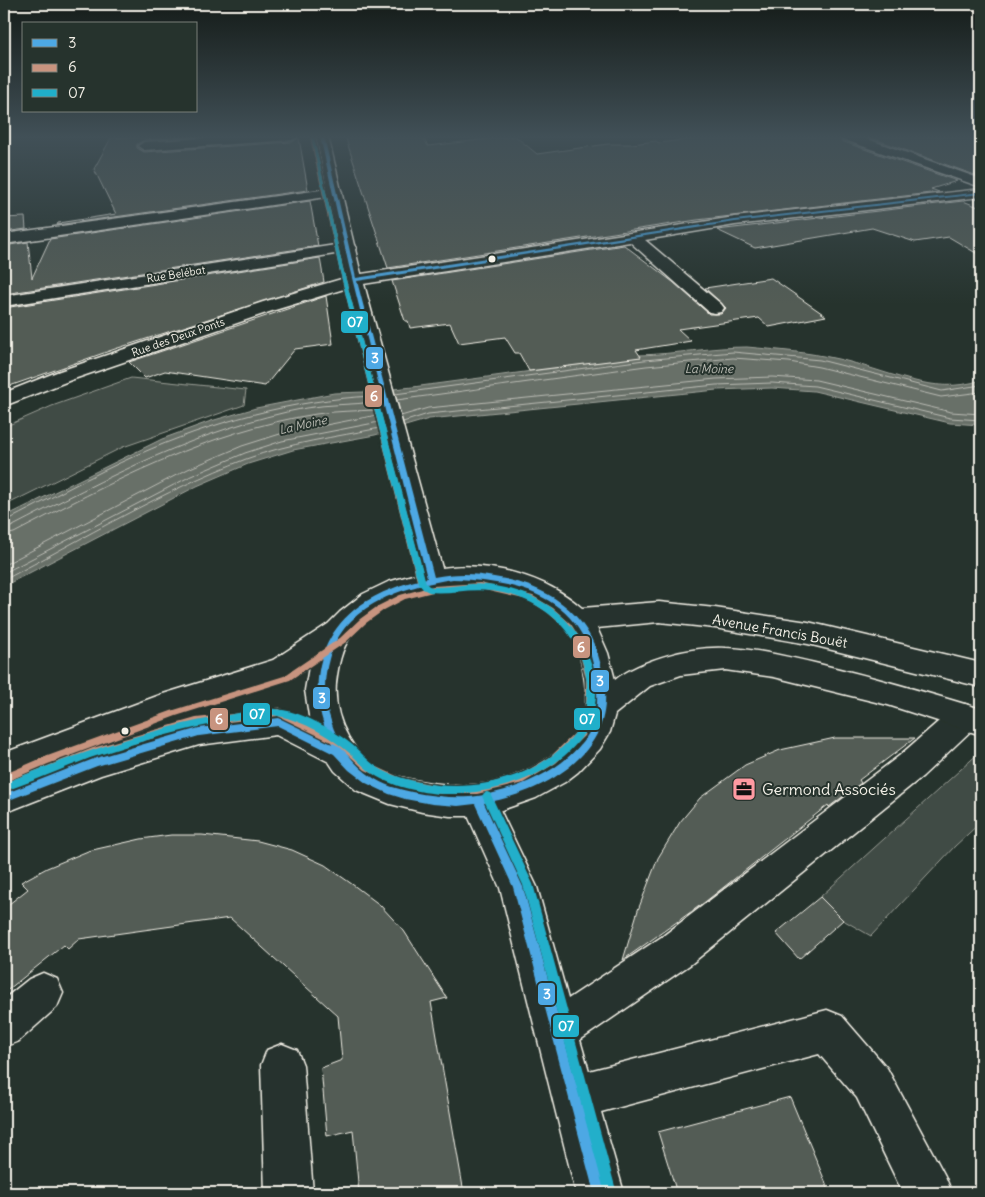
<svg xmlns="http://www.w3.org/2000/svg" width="985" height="1197" font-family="Delius,sans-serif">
	<rect width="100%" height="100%" fill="#26332d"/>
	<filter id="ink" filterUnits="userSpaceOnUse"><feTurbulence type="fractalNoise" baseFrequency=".02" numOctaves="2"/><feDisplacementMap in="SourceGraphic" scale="10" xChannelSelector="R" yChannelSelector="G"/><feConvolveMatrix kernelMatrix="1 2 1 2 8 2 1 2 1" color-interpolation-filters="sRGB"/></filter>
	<g filter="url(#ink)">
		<g fill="#414b45" stroke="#9a9e96">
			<path d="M131,378L246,390L244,405L123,447L4,506V427L52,406Z"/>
			<path d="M981,751V822L955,846L871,936L843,920L820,897Z"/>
		</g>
		<path fill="#676f68" stroke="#9fa39b" d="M747,347C777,350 808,352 838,359C884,369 934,397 981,380V425L950,423L814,391L772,388L717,390L429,419L375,435L293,450L248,464L197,486L4,586V517L162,439L211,421L256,408L334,393L364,392L413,387L629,358L641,357L640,355C676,354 711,347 747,347Z"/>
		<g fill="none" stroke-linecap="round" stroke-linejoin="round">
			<g stroke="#bcbdb5" stroke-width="1">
				<path d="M721,366L723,369L721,371L699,373L697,371L699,368Z"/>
				<path d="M395,394L644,360L733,352L820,360L942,391L981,385"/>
				<path d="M397,400L646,366L733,358L789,362L819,367L941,397L981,392"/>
				<path d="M401,416L428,408L716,379L772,377L816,380L951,412L981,414"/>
				<path d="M403,422L428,414L716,385L772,383L815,386L950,418L981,420"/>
				<path d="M4,522C48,500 92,475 137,455C212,422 291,400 373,396"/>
				<path d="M4,528L11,527C106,478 200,428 306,408C329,404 351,405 374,402"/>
				<path d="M4,535L14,533C110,483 207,431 316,414C336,411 356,411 376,410"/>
				<path d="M4,565L188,469L242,446L280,434L377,415"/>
				<path d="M4,573L191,476L245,453L282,441L379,422"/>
				<path d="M4,580C82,539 164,490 246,459C289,443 335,437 380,428"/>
			</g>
		</g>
		<g fill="#525c55" stroke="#f4f1e8">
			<path d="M150,136H197L144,140L137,144V148L144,152L292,142L299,138L308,190L57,225L58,223L116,214L94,169L111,138Z"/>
			<path d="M345,136H422L428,146L515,136L537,154L608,144H632L656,141L659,143L714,136H838L841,141L957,181L931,189L939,192L697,220L388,268Z"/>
			<path d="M866,136H981V173L975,175Z"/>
			<path d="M310,201L318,246L4,294V246L28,242L32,278L50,239Z"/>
			<path d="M963,201L981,208V256L949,237L915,242L872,228L755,248L717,230Z"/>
			<path d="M25,217L26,229L4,232V218Z"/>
			<path d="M624,245L673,282L709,314H721L726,308L705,288L771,278L826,316L769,327L759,318L678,329L691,341L636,350L641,357L529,371L519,353H515L505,337L459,343L450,323L410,328L408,321H405L392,281Z"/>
			<path d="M320,258L324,282L115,349L4,388V308Z"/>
			<path d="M326,296L333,344L295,349L265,386L165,371L145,378L129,362Z"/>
			<path d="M835,738H915L859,780L861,783L829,807L828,805L705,902L623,960L638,910L658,858L680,822L700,798L745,765L780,750Z"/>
			<path d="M171,835H202L258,841L292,850L325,865L356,887L380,905L404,931L447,998L431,1002L464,1193H359L353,1130L327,1136L321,1068L342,1060L338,1016L230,918L79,939L68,949L64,945L4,993V908L28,889L21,882L47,868L88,851L141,839Z"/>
			<path d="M820,897L843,920L799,959L776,933Z"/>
			<path d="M790,1097L830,1193H677L658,1132Z"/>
		</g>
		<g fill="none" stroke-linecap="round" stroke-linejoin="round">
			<g stroke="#f4f1e8" stroke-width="3">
				<g id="minor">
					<path d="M231,136H298L292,140L144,150L138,146L144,142Z"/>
					<path d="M840,136H859L981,179V187L842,139Z"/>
					<path d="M335,188L340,189L342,192L340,195L4,244V234Z"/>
					<path d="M981,189V197L735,225L645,240L721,304L724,308L721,312L715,313L709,312L630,242L357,285L275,310L71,380L4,406V393L57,372L263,302L355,275L735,217Z"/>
					<path d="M348,243L354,245L356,248L354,251L4,306V296Z"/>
					<path d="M965,704L976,708L981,717L976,726L923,776L691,964L580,1040L589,1071L827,1010L842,1016L887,1068L945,1176L952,1193H903L857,1098L819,1054L601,1112L624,1193H576L500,888L461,800L466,789L478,785L490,789L537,887L568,999L663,936L899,756L954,708Z"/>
					<path d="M43,973L57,979L63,993L57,1007L19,1041L4,1047V999L29,979Z"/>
					<path d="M282,1044L297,1050L303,1065L313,1193H265L261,1065L267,1050Z"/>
				</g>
			</g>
			<g stroke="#f4f1e8" stroke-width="3">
				<path id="major" d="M316,136H328L359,266L442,568C489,561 546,576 582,608L659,602L715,608L808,622L981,663V687L808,644L715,628L659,622L597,628L608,653L615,680C642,659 692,646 726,648C759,649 792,658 823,665C877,678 929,693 981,709V735L888,705L774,677L725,670L681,675L650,686L615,714L610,732L600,749L578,772L565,782L536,798L493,813L471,816H450L422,812L390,804L356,790L335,771L329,762L276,735L199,745L101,775L4,813V783L96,748L199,719L279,709L310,722L305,690L309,667L294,677L179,714L4,782V753L160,695L273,660L328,624L340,612L363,594L388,582L416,574L343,266ZM453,585C488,586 524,590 553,614C560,620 568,627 573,636C583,657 593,707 579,728C561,755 525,775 494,782C473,787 452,786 431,783C417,781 403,779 390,774C354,760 333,720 336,683C338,667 341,649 351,636C376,604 414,591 453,585Z"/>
			</g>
			<use href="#minor" fill="#26332d" fill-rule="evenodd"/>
			<use href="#major" fill="#26332d" fill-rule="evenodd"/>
			<g stroke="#26332d" stroke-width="3">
				<path id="bus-1" d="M320,136H324L356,278L735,220L981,192V194L735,222L357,281L434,577C454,573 474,573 494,577C552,586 593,615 603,675C607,695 606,716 597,734C576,774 526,796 484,803L523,887L606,1193H594L513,887L475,804L458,806L432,804L405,799L389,794L366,783L349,770L334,754L278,726L199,736L97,766L4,802V794L96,758L199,728L279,718L332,744C307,696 314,639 359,606C379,592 404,583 427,578L349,266ZM453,579C508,581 568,591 589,650C597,674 602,708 590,731C568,770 513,793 470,797C451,798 431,796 412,792C398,789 383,785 372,777C352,763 338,744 331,721C324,701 323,680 329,659C345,604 402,587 453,579Z"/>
			</g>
			<g stroke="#26332d" stroke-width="3">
				<g id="bus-2">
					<path d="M312,137L314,138L343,268L425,581L421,584L417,581L339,268L310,138Z"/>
					<path d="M480,583L533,596L553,608L571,624L586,648L594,679V706L584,736L556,763L523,783L477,794H440L400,786L365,770L339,746L278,716L196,726L94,755L4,791V783L93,748L196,718L279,709L345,740L371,764L401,778L440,786H477L518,776L550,757L577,731L586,706V679L579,650L565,628L547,612L528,600L480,589L433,592L405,599L384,610L366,623L346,642L290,680L176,716L48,764L8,781L5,780L4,778L5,774L42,758L171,711L284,676L340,638L360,619L378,606L400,595L433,586Z"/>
				</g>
			</g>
			<g stroke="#26332d" stroke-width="3">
				<g id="bus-3">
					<path d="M311,137L314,138L343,268L426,583L429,586L433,587C446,587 459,585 471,584C487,584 504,587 520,592C550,602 573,621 586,650C628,742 530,793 452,794C429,795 396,788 376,776C365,769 357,759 347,751C327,734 299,719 273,715C211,721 149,738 90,758C61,769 33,782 4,791V783C75,755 147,729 223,716C239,713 258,708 275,709C299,710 332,729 350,743C360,751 367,760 377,767C388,774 401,778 414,781C452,790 490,787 526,771C548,761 574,742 583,718C588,703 588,686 585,671C574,624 537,597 491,591C470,588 450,594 429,592L423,589L418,583L339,268Z"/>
					<path d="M487,792L490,793L533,884L616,1190L615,1193H605L604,1190L523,885L482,796L484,793Z"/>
				</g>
			</g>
			<use href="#bus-1" fill="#4da8e4" fill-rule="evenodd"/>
			<use href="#bus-2" fill="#c8947f" fill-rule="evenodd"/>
			<use href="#bus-3" fill="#20afca" fill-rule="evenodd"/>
		</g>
	</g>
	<linearGradient id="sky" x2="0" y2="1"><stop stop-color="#151c19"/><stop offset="0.45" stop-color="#415057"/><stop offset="1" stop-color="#415057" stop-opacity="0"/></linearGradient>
	<rect width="985" height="304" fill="url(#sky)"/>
	<defs>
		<g id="office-square" transform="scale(1.25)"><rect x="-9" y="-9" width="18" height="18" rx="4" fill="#ff9aa2" stroke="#26332d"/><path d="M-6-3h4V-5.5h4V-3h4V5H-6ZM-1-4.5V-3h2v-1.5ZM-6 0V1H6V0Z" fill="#111"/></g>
	</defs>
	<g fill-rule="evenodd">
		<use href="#office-square" x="744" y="789"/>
	</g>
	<g fill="#f4f1e8" stroke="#26332d" stroke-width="2">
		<circle cx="492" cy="259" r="4.5"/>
		<circle cx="125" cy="731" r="4.5"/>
	</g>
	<g text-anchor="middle" stroke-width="4" stroke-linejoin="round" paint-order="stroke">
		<g font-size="11" fill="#f4f1e8" stroke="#26332d">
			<text transform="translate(176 274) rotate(-9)" y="4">Rue Belébat</text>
			<text transform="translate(178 337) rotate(-19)" y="4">Rue des Deux Ponts</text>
		</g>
		<g font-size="12" font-style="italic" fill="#bcbdb5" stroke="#26332d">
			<text x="709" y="373">La Moine</text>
			<text transform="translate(303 425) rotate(-13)" y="4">La Moine</text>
		</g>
		<g font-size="14" fill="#f4f1e8" stroke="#26332d">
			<text transform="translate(780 631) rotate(10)" y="5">Avenue Francis Bouët</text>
		</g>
		<g font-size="16" fill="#f4f1e8" stroke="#26332d" text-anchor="start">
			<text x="762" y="795">Germond Associés</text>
		</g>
	</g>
	<g stroke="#26332d" stroke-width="2">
		<rect x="340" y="310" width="29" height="24" rx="5" fill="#20afca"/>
		<rect x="365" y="346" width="19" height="24" rx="5" fill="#4da8e4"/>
		<rect x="364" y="384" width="19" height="24" rx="5" fill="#c8947f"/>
		<rect x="572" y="635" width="19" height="24" rx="5" fill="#c8947f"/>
		<rect x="590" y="669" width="20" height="24" rx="5" fill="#4da8e4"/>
		<rect x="312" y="686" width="19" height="24" rx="5" fill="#4da8e4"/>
		<rect x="242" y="702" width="29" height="24" rx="5" fill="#20afca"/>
		<rect x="573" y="707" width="28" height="24" rx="5" fill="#20afca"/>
		<rect x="209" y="707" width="20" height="24" rx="5" fill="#c8947f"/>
		<rect x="537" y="982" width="19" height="24" rx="5" fill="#4da8e4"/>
		<rect x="552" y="1014" width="28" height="24" rx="5" fill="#20afca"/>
	</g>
	<g font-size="14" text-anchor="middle" font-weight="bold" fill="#fff">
		<text x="355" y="327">07</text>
		<text x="375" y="363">3</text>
		<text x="374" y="401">6</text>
		<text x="581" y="652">6</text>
		<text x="600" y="686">3</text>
		<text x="322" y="703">3</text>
		<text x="257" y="719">07</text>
		<text x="587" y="724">07</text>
		<text x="219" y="724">6</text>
		<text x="547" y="999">3</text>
		<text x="566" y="1031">07</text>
	</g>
	<rect width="985" height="1197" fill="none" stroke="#26332d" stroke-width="20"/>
	<rect x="10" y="10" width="965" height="1177" fill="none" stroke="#f4f1e8" stroke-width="2" filter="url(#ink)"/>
	<rect x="22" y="22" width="175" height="90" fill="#26332d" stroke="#787f78"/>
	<rect x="32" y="39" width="25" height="8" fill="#4da8e4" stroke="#787f78"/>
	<text x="68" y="48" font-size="15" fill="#f4f1e8">3</text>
	<rect x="32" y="64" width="25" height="8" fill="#c8947f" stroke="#787f78"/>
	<text x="68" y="72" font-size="15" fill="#f4f1e8">6</text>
	<rect x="32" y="89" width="25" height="8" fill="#20afca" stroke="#787f78"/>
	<text x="68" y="98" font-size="15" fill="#f4f1e8">07</text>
</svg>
